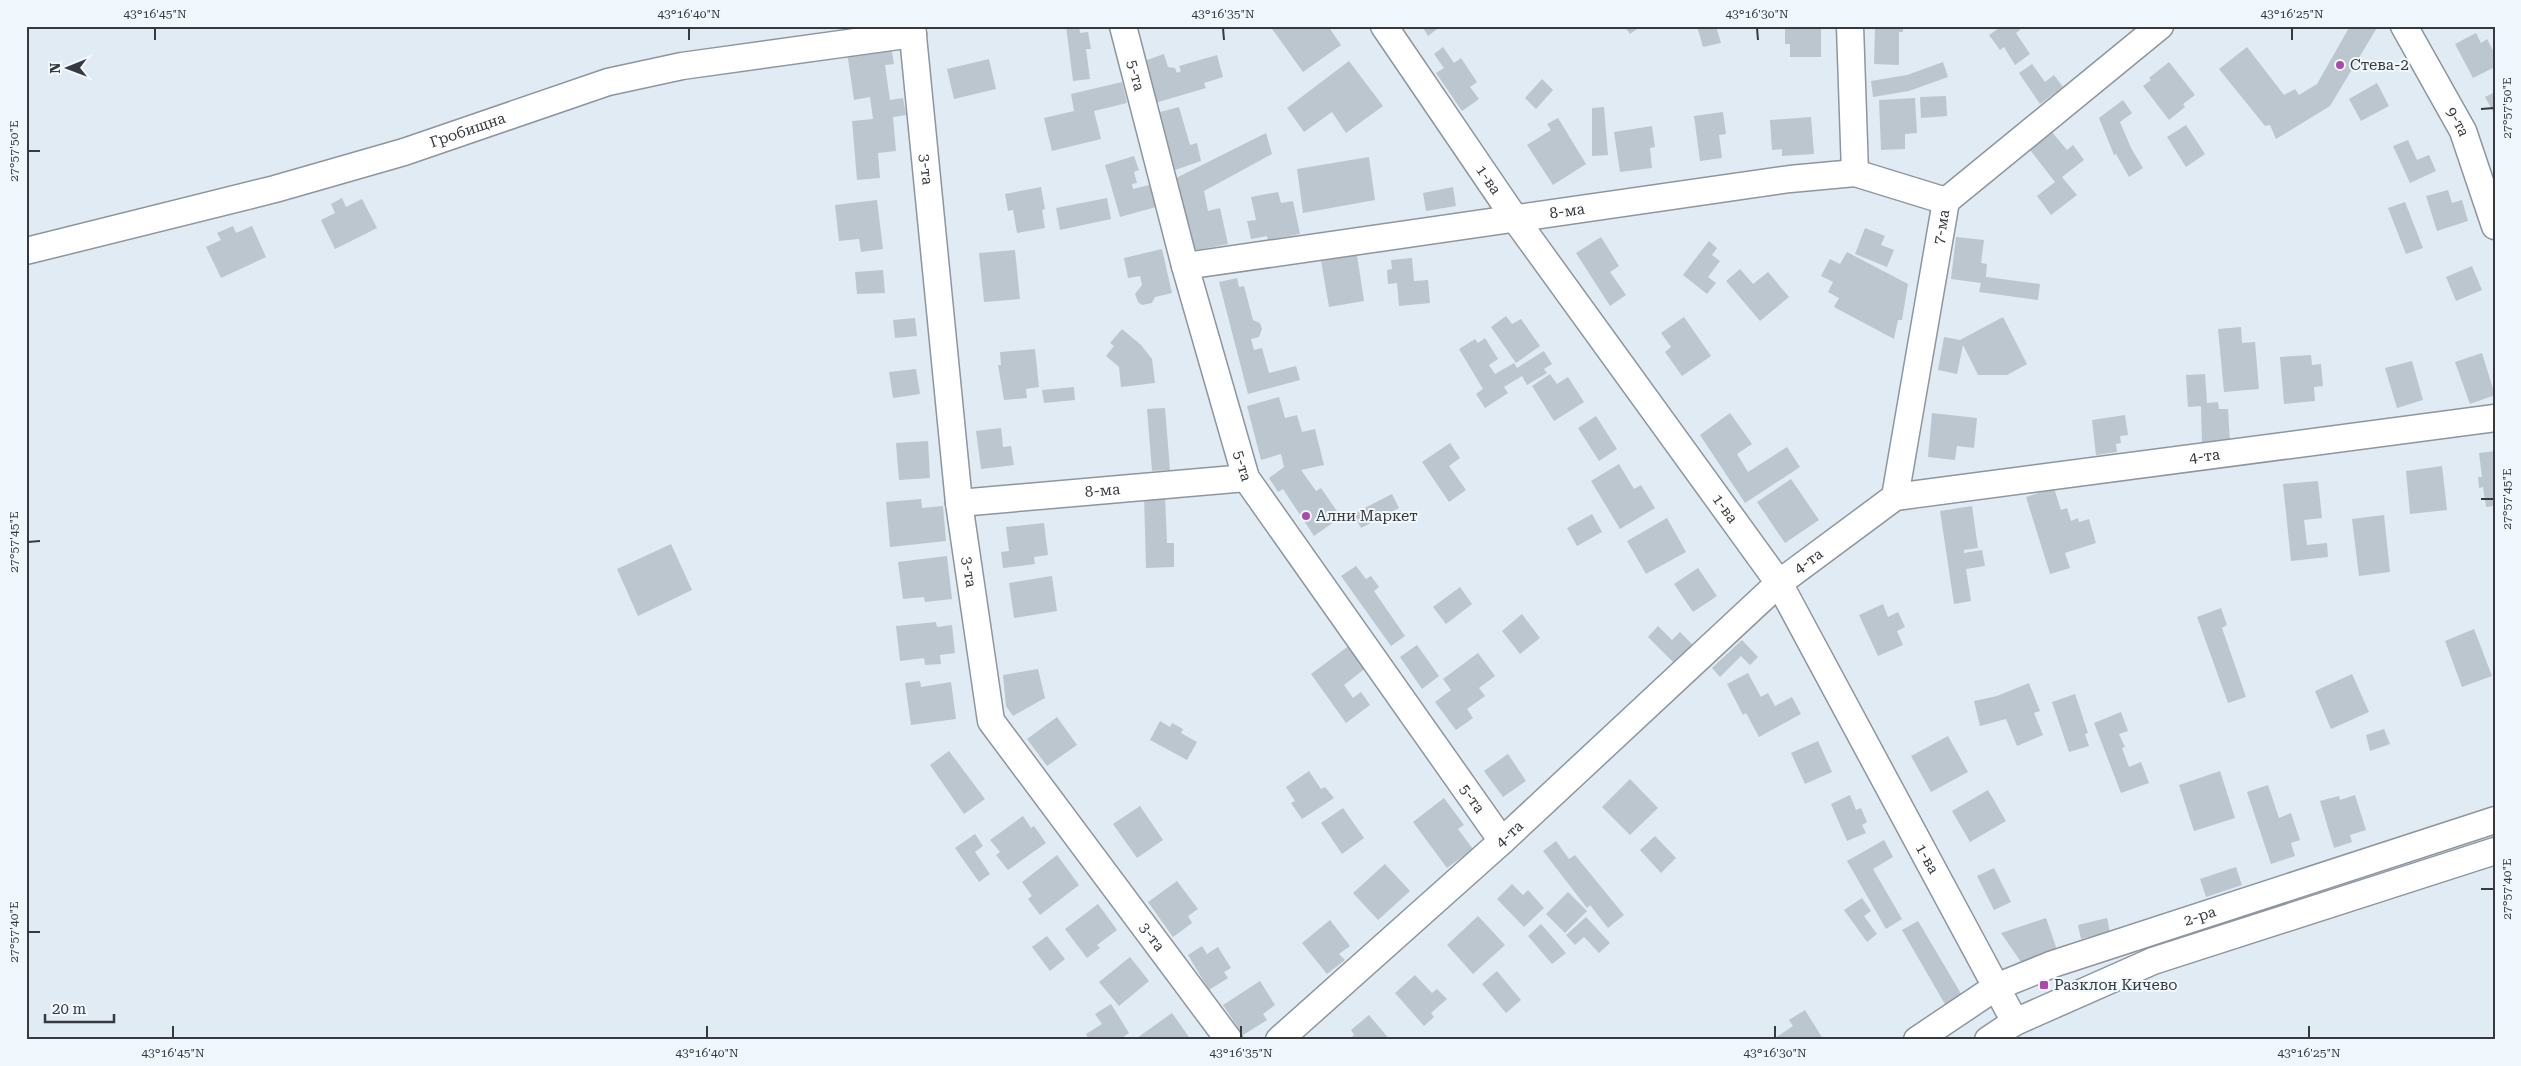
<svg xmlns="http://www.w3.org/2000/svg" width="2521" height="1066" font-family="'Roboto Serif',serif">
	<rect width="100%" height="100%" fill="#e1ebf4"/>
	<g fill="#bcc6ce">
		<path d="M1066,26H1079L1080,33L1088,32L1091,49H1086L1090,79L1073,81Z"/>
		<path d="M1270,26H1328L1341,45L1303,72Z"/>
		<path d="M1422,26H1441L1428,36Z"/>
		<path d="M1624,26H1641L1630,34Z"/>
		<path d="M1697,26H1716L1721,43L1703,47Z"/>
		<path d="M1785,26H1821V57H1790V44H1785Z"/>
		<path d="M1875,26H1903V32H1899V65L1874,64Z"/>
		<path d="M2002,26H2018L2020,30L2016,33L2030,54L2015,65L2004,47L2000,50L1989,35Z"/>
		<path d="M2350,26H2378L2330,106L2276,139L2270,125L2265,126L2219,69L2247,47L2284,95L2295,89L2299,95L2317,84Z"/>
		<path d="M2476,33L2481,43L2487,39L2495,54V67L2473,78L2455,44Z"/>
		<path d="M891,46L894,64L885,65L890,100L903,98L906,115L893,117L896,151L878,153L880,178L857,180L852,121L873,119L870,97L854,100L847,52Z"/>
		<path d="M1443,47L1454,63L1461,58L1477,82L1470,87L1479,99L1462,111L1436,73L1444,68L1434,54Z"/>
		<path d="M1164,54L1168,67L1175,68L1177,73L1181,71L1179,66L1217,55L1223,77L1204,83L1206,88L1155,103L1144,61Z"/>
		<path d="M989,59L996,89L954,99L947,69Z"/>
		<path d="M1349,61L1383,106L1346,133L1332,112L1304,132L1287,108Z"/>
		<path d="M1943,62L1948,77L1909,91L1873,97L1871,81L1907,75Z"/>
		<path d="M2169,62L2195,95L2183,104L2185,107L2169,120L2143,86L2151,80L2149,78Z"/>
		<path d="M2032,64L2045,82L2054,75L2063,87L2040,104L2019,73Z"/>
		<path d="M1542,79L1553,90L1536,109L1525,98Z"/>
		<path d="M1122,82L1127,103L1094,111L1101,139L1052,151L1044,118L1074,111L1071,94Z"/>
		<path d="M2377,83L2389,106L2361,121L2349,99Z"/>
		<path d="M2495,92V115L2485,97Z"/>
		<path d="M1946,96L1947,116L1921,118L1920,97Z"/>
		<path d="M1915,98L1917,133L1905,134V149L1881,150L1879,100Z"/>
		<path d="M2123,100L2132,113L2120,122L2131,148L2143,168L2129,177L2116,154L2114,155L2099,118Z"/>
		<path d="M1179,107L1190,145L1197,143L1201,161L1175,170L1160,112Z"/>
		<path d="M1604,107L1608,155L1592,156V108Z"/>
		<path d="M1723,112L1726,134L1719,135L1722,158L1700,161L1694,116Z"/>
		<path d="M1811,117L1814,154L1782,156V149L1772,150L1770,120Z"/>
		<path d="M1558,118L1586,164L1553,185L1527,145L1551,130L1547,124Z"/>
		<path d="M2186,125L2205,154L2186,167L2167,137Z"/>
		<path d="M1652,126L1655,147L1650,148L1652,168L1620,172L1614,132Z"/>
		<path d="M2052,132L2067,150L2073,145L2084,160L2062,177L2077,195L2051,215L2037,196L2055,182L2030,150Z"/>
		<path d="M1266,133L1272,154L1204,191L1208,211L1220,208L1228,244L1191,251L1174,179Z"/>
		<path d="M2408,140L2417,160L2429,155L2436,171L2410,183L2393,146Z"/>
		<path d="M1134,156L1139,170L1134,172L1137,183L1132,184L1133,189L1157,183L1163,205L1120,217L1105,165Z"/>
		<path d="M1369,157L1375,200L1303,213L1297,169Z"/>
		<path d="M1041,187L1045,209L1042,210L1045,228L1017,233L1013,210L1008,211L1005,194Z"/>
		<path d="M1453,187L1456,206L1426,211L1423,193Z"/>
		<path d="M2448,190L2452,203L2462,200L2468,221L2437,231L2426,196Z"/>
		<path d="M1278,192L1281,203L1293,201L1300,234L1268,240L1267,236L1251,239L1247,221L1256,220L1251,197Z"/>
		<path d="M342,198L346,207L362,199L377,228L335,249L321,220L335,213L331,204Z"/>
		<path d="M1107,198L1111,219L1060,230L1056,208Z"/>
		<path d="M877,200L883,249L861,252L859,239L839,241L835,205Z"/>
		<path d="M2405,202L2423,248L2406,254L2388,208Z"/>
		<path d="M233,226L236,233L252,226L266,257L221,278L206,247L221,240L217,233Z"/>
		<path d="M1865,228L1885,236L1881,245L1894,250L1887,267L1855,254Z"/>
		<path d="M1601,237L1619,266L1610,272L1626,295L1610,306L1576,253Z"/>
		<path d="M1956,237L1984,240L1981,263L1987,264L1986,277L2040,284L2038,300L1979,292L1981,283L1951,279Z"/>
		<path d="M1709,241L1717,248L1712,255L1720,261L1708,277L1716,283L1707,294L1683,275Z"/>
		<path d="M1162,249L1172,293L1155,297L1152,303L1142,305L1138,302L1135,294L1142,285L1140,276L1128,278L1124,258Z"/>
		<path d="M1015,250L1020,299L984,302L979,253Z"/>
		<path d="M1847,252L1908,284L1902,320H1898L1894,339L1834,307L1839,298L1828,292L1833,282L1821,276L1830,259L1840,264Z"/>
		<path d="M1357,255L1364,301L1329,307L1321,261Z"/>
		<path d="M1412,258L1414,281L1428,280L1430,303L1399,306L1397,283L1388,284L1387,270L1392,269L1391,260Z"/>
		<path d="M2472,266L2482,290L2456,301L2446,277Z"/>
		<path d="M1740,269L1753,284L1768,272L1789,297L1760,321L1726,281Z"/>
		<path d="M883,270L885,293L857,294L855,272Z"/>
		<path d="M1237,278L1239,287L1244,286L1253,320L1260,323L1262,329L1259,337L1251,339L1254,350L1262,348L1269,373L1296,366L1300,380L1248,394L1219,282Z"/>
		<path d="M1506,316L1512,324L1521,319L1540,346L1516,363L1491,327Z"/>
		<path d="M1684,317L1711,356L1682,376L1665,352L1671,347L1661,333Z"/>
		<path d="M2003,317L2027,364L2007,375H1978L1963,345L1957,374L1938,370L1944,337L1960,340Z"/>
		<path d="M915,318L917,336L895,338L893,320Z"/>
		<path d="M2241,327L2242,343L2255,342L2259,389L2224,392L2218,329Z"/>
		<path d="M1122,329L1141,345L1152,359L1155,383L1121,387L1119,367L1106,356L1114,346L1110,343Z"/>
		<path d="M1485,338L1498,359L1489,365L1495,374L1514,363L1517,368L1544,351L1552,364L1544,369L1547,373L1527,385L1522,376L1504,387L1508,393L1485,408L1476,394L1483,389L1459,349L1475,339L1478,343Z"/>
		<path d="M1035,349L1039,387L1026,389L1027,398L1004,400L998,365H1001L1000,352Z"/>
		<path d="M2482,353L2495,395L2470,404L2455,362Z"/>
		<path d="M2311,355L2312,365L2321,364L2323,386L2314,387L2315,401L2284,404L2280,357Z"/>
		<path d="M2412,361L2423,400L2397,408L2385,368Z"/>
		<path d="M916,369L920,394L893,398L889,372Z"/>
		<path d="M1550,374L1557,384L1568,377L1584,402L1554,421L1532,386Z"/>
		<path d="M2205,374L2207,403L2218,402L2219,409H2228L2230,443L2202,444L2201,406L2188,407L2186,375Z"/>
		<path d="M1074,387L1075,400L1044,403L1042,390Z"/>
		<path d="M1279,397L1285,418L1297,415L1302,432L1315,429L1324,465L1301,470L1316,491L1321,488L1341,517L1314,536L1283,489L1278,492L1269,478L1284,467L1281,454L1261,460L1247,406Z"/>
		<path d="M1165,408L1170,470L1152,471L1147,409Z"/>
		<path d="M1730,413L1752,444L1737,454L1748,472L1787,447L1800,467L1745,503L1700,435Z"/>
		<path d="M1932,413L1977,418L1974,448L1957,446L1955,460L1928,457Z"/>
		<path d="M2125,415L2128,435L2120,436L2121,443L2116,444L2117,452L2096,455L2092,420Z"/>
		<path d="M1596,416L1617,449L1599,461L1578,428Z"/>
		<path d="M1001,428L1003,447L1011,446L1014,465L981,469L976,431Z"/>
		<path d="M928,441L930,478L899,480L896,443Z"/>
		<path d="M1450,443L1460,458L1449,466L1466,490L1449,502L1422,462Z"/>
		<path d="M2495,451V506L2486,507L2483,487L2479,488L2478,477H2482L2479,453Z"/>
		<path d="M1619,464L1634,489L1641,485L1655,508L1620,529L1591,481Z"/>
		<path d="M2442,466L2447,510L2410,514L2406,471Z"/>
		<path d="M1791,479L1819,520L1785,543L1757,502Z"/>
		<path d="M2318,481L2322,518L2304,520L2307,545L2327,543L2328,557L2291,561L2283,484Z"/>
		<path d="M2054,488L2061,510L2067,508L2071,521L2078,518L2079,522L2089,519L2096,543L2065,553L2070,568L2050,574L2026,497Z"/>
		<path d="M1392,494L1399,508L1361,528L1353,514Z"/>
		<path d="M1144,495H1165L1167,543H1174V567L1146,568Z"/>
		<path d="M921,499L922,508L943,506L946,541L890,547L886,502Z"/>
		<path d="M1972,506L1978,548L1964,550V553L1982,550L1985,566L1966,569L1971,601L1954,604L1940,511Z"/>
		<path d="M1592,514L1602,532L1577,546L1567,528Z"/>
		<path d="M2384,515L2390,572L2359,576L2352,519Z"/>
		<path d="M1667,518L1686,552L1646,574L1627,541Z"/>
		<path d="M1044,523L1048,555L1034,557L1035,564L1003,568L1001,552L1009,551L1006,527Z"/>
		<path d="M671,544L692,590L638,616L617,569Z"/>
		<path d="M947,556L952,599L925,602L924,597L903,599L898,562Z"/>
		<path d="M1356,566L1366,579L1371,576L1379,587L1374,591L1405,636L1391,646L1341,576Z"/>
		<path d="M1698,568L1717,596L1693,612L1674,584Z"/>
		<path d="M1052,576L1057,611L1014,618L1009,583Z"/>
		<path d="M1460,587L1472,604L1446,624L1433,607Z"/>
		<path d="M1883,604L1888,617L1898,612L1905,627L1897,631L1903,645L1878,656L1859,615Z"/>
		<path d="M2221,608L2227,625L2222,628L2246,697L2228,703L2197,617Z"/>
		<path d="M1522,614L1540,638L1520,654L1502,631Z"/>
		<path d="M936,622L937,627L952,625L955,653L940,655L941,664L925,665L924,658L900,661L896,626Z"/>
		<path d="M1658,626L1672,640L1680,632L1693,645L1675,664L1648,637Z"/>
		<path d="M2474,629L2492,676L2462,687L2445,641Z"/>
		<path d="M1742,640L1758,657L1750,665L1741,656L1720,677L1712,668Z"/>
		<path d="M1350,645L1367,667L1344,685L1353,698L1361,692L1370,705L1346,723L1311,674Z"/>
		<path d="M1417,645L1439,676L1422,689L1400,657Z"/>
		<path d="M1478,653L1495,676L1479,688L1485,696L1467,709L1473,718L1456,730L1435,702L1451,690L1443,679Z"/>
		<path d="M1038,669L1045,698L1013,716L1006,706L1003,675Z"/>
		<path d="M1748,673L1761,697L1768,693L1775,706L1792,697L1801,714L1759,737L1746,713L1743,715L1727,684Z"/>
		<path d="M2352,674L2369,712L2331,729L2315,691Z"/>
		<path d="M920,681L921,687L951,682L956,719L911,725L905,683Z"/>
		<path d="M2029,683L2040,711L2034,713L2043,735L2017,746L2006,719L1980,726L1974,701L1997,696Z"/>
		<path d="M2075,694L2088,733L2085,734L2089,746L2069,752L2052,702Z"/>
		<path d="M2121,712L2128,731L2119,734L2125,747L2122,748L2129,767L2141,762L2149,783L2121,793L2094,723Z"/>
		<path d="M1057,717L1077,745L1047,766L1027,739Z"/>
		<path d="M1160,721L1170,727L1172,723L1183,729L1181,733L1197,742L1187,760L1150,740Z"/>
		<path d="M2384,729L2390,744L2370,751L2366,735Z"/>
		<path d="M1948,736L1968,772L1931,792L1911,756Z"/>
		<path d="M1818,741L1832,772L1805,784L1791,753Z"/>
		<path d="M949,751L985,799L964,814L930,765Z"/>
		<path d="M1508,754L1526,781L1503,797L1484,771Z"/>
		<path d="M1309,771L1321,789L1325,787L1334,798L1302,819L1291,803L1295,801L1286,787Z"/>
		<path d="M2220,771L2235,818L2194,831L2179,785Z"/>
		<path d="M1630,779L1658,808L1630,835L1602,807Z"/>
		<path d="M2268,785L2279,818L2291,813L2300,840L2291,843L2295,856L2271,864L2247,792Z"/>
		<path d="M1988,790L2006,821L1970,842L1952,811Z"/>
		<path d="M1850,795L1856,810L1861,808L1867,822L1862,825L1866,833L1847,841L1831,804Z"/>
		<path d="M2355,795L2366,830L2350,835L2352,842L2334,848L2320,801L2339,796L2340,800Z"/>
		<path d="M1444,798L1464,825L1458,829L1473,849L1447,868L1413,822Z"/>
		<path d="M1140,806L1163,840L1137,858L1113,824Z"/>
		<path d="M1343,808L1364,838L1342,854L1321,823Z"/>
		<path d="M1023,816L1031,828L1034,826L1046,843L1008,870L996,855L1000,852L990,840Z"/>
		<path d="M975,834L983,846L975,852L990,874L979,882L955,848Z"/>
		<path d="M1655,836L1676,858L1661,873L1640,850Z"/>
		<path d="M1884,840L1893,857L1873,869L1902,919L1886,929L1847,861Z"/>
		<path d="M1556,841L1569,859L1575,855L1624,915L1608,928L1590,905L1587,908L1543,851Z"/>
		<path d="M1057,855L1079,885L1040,915L1028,899L1032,896L1022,882Z"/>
		<path d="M1385,864L1410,891L1378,920L1353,893Z"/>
		<path d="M2236,867L2242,885L2206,897L2200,879Z"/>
		<path d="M1994,868L2011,902L1994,910L1977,876Z"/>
		<path d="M1177,881L1198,909L1188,916L1192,923L1173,937L1148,902Z"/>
		<path d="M1512,884L1523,895L1528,890L1544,908L1524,927L1497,899Z"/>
		<path d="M1568,892L1587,911L1565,933L1546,914Z"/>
		<path d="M1862,898L1871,911L1864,916L1877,934L1867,942L1844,910Z"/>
		<path d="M1098,904L1117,930L1097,945L1100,948L1087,958L1065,929Z"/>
		<path d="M1478,916L1505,945L1473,974L1447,945Z"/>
		<path d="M1586,917L1610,943L1599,953L1584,937L1575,945L1566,935Z"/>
		<path d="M2046,918L2057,950L2021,962L2001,933Z"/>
		<path d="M2107,918L2110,932L2081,939L2078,925Z"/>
		<path d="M1330,920L1350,946L1339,954L1345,960L1327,974L1302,943Z"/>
		<path d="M1918,921L1963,997L1946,1006L1902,930Z"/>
		<path d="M1541,924L1566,953L1552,964L1528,936Z"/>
		<path d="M1047,936L1065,959L1050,971L1032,947Z"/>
		<path d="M1202,946L1207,954L1218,947L1231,968L1224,972L1228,978L1209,990L1188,955Z"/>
		<path d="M1130,957L1149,981L1119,1006L1099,982Z"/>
		<path d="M1497,971L1521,1000L1506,1013L1482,984Z"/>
		<path d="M1415,975L1432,993L1437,989L1447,999L1431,1013L1434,1017L1424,1026L1395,993Z"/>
		<path d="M1260,981L1275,1005L1263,1014L1267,1020L1243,1035L1223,1005Z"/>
		<path d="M1111,1004L1129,1033L1119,1040H1089L1086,1034L1102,1024L1095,1014Z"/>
		<path d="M1805,1010L1823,1039L1776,1040L1775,1038L1793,1026L1789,1020Z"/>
		<path d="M1172,1013L1191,1040H1138L1137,1038Z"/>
		<path d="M1369,1015L1390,1040H1349L1354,1035L1351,1030Z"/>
	</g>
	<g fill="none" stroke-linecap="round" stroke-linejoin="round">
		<g stroke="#8d969f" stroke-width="29">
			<g id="minor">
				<path id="s1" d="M912,26L959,503L991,721L1229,1040"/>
				<path id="s2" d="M1123,26L1185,266L1246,478L1502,841"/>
				<path id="s3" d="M1384,26L1516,220L1779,583L2015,1022"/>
				<path d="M1850,26L1855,173"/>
				<path id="s4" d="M2404,26L2463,131L2495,226"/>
				<path id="s5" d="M26,251L275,189L404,152L608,82L682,66L913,34"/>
				<path id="s6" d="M1185,266L1790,179L1855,173L1946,201"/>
				<path id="s7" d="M1895,497L1946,201L2160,26"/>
				<path id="s8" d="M959,503L1246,478"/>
				<path id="s9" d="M1279,1040L1502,841L1779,583L1895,497L2495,418"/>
				<path id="s10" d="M1917,1040L1996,987L2053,964L2495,820"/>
				<path d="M1988,1040L2015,1022L2153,961L2495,851"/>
			</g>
		</g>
		<use href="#minor" stroke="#fff" stroke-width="26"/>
	</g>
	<path fill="none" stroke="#363a3e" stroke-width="2" d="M155,28V40M689,28V40M1223,28L1224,40M1757,28L1758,40M2292,28V40M2481,109L2494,108M28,151H40M2481,499H2494M28,542L40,541M2481,889H2494M28,932H40M173,1026V1038M707,1026V1038M1241,1026V1038M1775,1026V1038M2309,1026V1038"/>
	<g fill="#ae48ac" stroke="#f1f8fd" stroke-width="2">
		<circle cx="2340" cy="65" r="5"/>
		<circle cx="1306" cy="516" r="5"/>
		<rect x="2039" y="980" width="10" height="10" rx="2.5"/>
	</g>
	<g text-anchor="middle" stroke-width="4" stroke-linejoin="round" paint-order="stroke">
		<g font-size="15" fill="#363a3e" stroke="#f1f8fd" text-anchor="start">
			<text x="2350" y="70">Стева-2</text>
			<text x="1316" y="521">Ални Маркет</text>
			<text x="2054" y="990">Разклон Кичево</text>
		</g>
		<g font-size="15" fill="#363a3e" stroke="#f1f8fd">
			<text dy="5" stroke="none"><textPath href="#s2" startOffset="51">5-та</textPath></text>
			<text dy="5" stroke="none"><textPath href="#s4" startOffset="110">9-та</textPath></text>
			<text dy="5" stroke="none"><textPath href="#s5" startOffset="458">Гробищна</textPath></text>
			<text dy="5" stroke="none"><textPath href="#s1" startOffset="144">3-та</textPath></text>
			<text dy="5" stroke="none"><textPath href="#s3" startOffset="186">1-ва</textPath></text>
			<text dy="5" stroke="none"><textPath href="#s6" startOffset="386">8-ма</textPath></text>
			<text dy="5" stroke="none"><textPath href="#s7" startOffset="274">7-ма</textPath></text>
			<text dy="5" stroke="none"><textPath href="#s9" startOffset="1134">4-та</textPath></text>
			<text dy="5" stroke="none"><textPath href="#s2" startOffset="456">5-та</textPath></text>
			<text dy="5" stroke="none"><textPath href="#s8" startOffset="144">8-ма</textPath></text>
			<text dy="5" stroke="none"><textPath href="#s3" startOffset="591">1-ва</textPath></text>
			<text dy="5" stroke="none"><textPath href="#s9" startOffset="714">4-та</textPath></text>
			<text dy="5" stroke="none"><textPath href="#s1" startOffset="549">3-та</textPath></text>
			<text dy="5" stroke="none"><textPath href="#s2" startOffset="861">5-та</textPath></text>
			<text dy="5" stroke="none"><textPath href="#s9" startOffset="309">4-та</textPath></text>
			<text dy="5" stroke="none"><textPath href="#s3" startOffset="996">1-ва</textPath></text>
			<text dy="5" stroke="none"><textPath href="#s10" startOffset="311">2-ра</textPath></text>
			<text dy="5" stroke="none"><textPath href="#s1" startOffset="969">3-та</textPath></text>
		</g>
	</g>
	<rect width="2521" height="1066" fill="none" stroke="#f1f8fd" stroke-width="55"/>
	<g transform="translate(68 68) rotate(269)" stroke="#f1f8fd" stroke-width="4" paint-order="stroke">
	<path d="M0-4L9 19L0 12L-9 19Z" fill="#363a3e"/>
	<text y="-8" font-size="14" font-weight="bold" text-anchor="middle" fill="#363a3e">N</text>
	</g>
	<path d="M45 1014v8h69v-8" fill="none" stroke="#363a3e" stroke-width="2.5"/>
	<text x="52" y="1014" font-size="15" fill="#363a3e" stroke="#f1f8fd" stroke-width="4" paint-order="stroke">20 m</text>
	<rect x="28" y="28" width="2466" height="1010" fill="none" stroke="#363a3e" stroke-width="2"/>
	<g font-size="12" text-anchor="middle" fill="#363a3e">
		<text x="155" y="18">43°16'45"N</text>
		<text x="689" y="18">43°16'40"N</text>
		<text x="1223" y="18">43°16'35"N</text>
		<text x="1757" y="18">43°16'30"N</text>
		<text x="2292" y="18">43°16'25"N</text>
		<text transform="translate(2507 108) rotate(-90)" y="4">27°57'50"E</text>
		<text transform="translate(14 151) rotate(-90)" y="4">27°57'50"E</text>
		<text transform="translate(2507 499) rotate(-90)" y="4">27°57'45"E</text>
		<text transform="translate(14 542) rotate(-90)" y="4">27°57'45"E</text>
		<text transform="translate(2507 889) rotate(-90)" y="4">27°57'40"E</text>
		<text transform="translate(14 932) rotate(-90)" y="4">27°57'40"E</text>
		<text x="173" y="1057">43°16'45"N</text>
		<text x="707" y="1057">43°16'40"N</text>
		<text x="1241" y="1057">43°16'35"N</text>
		<text x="1775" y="1057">43°16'30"N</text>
		<text x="2309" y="1057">43°16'25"N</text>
	</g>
</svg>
